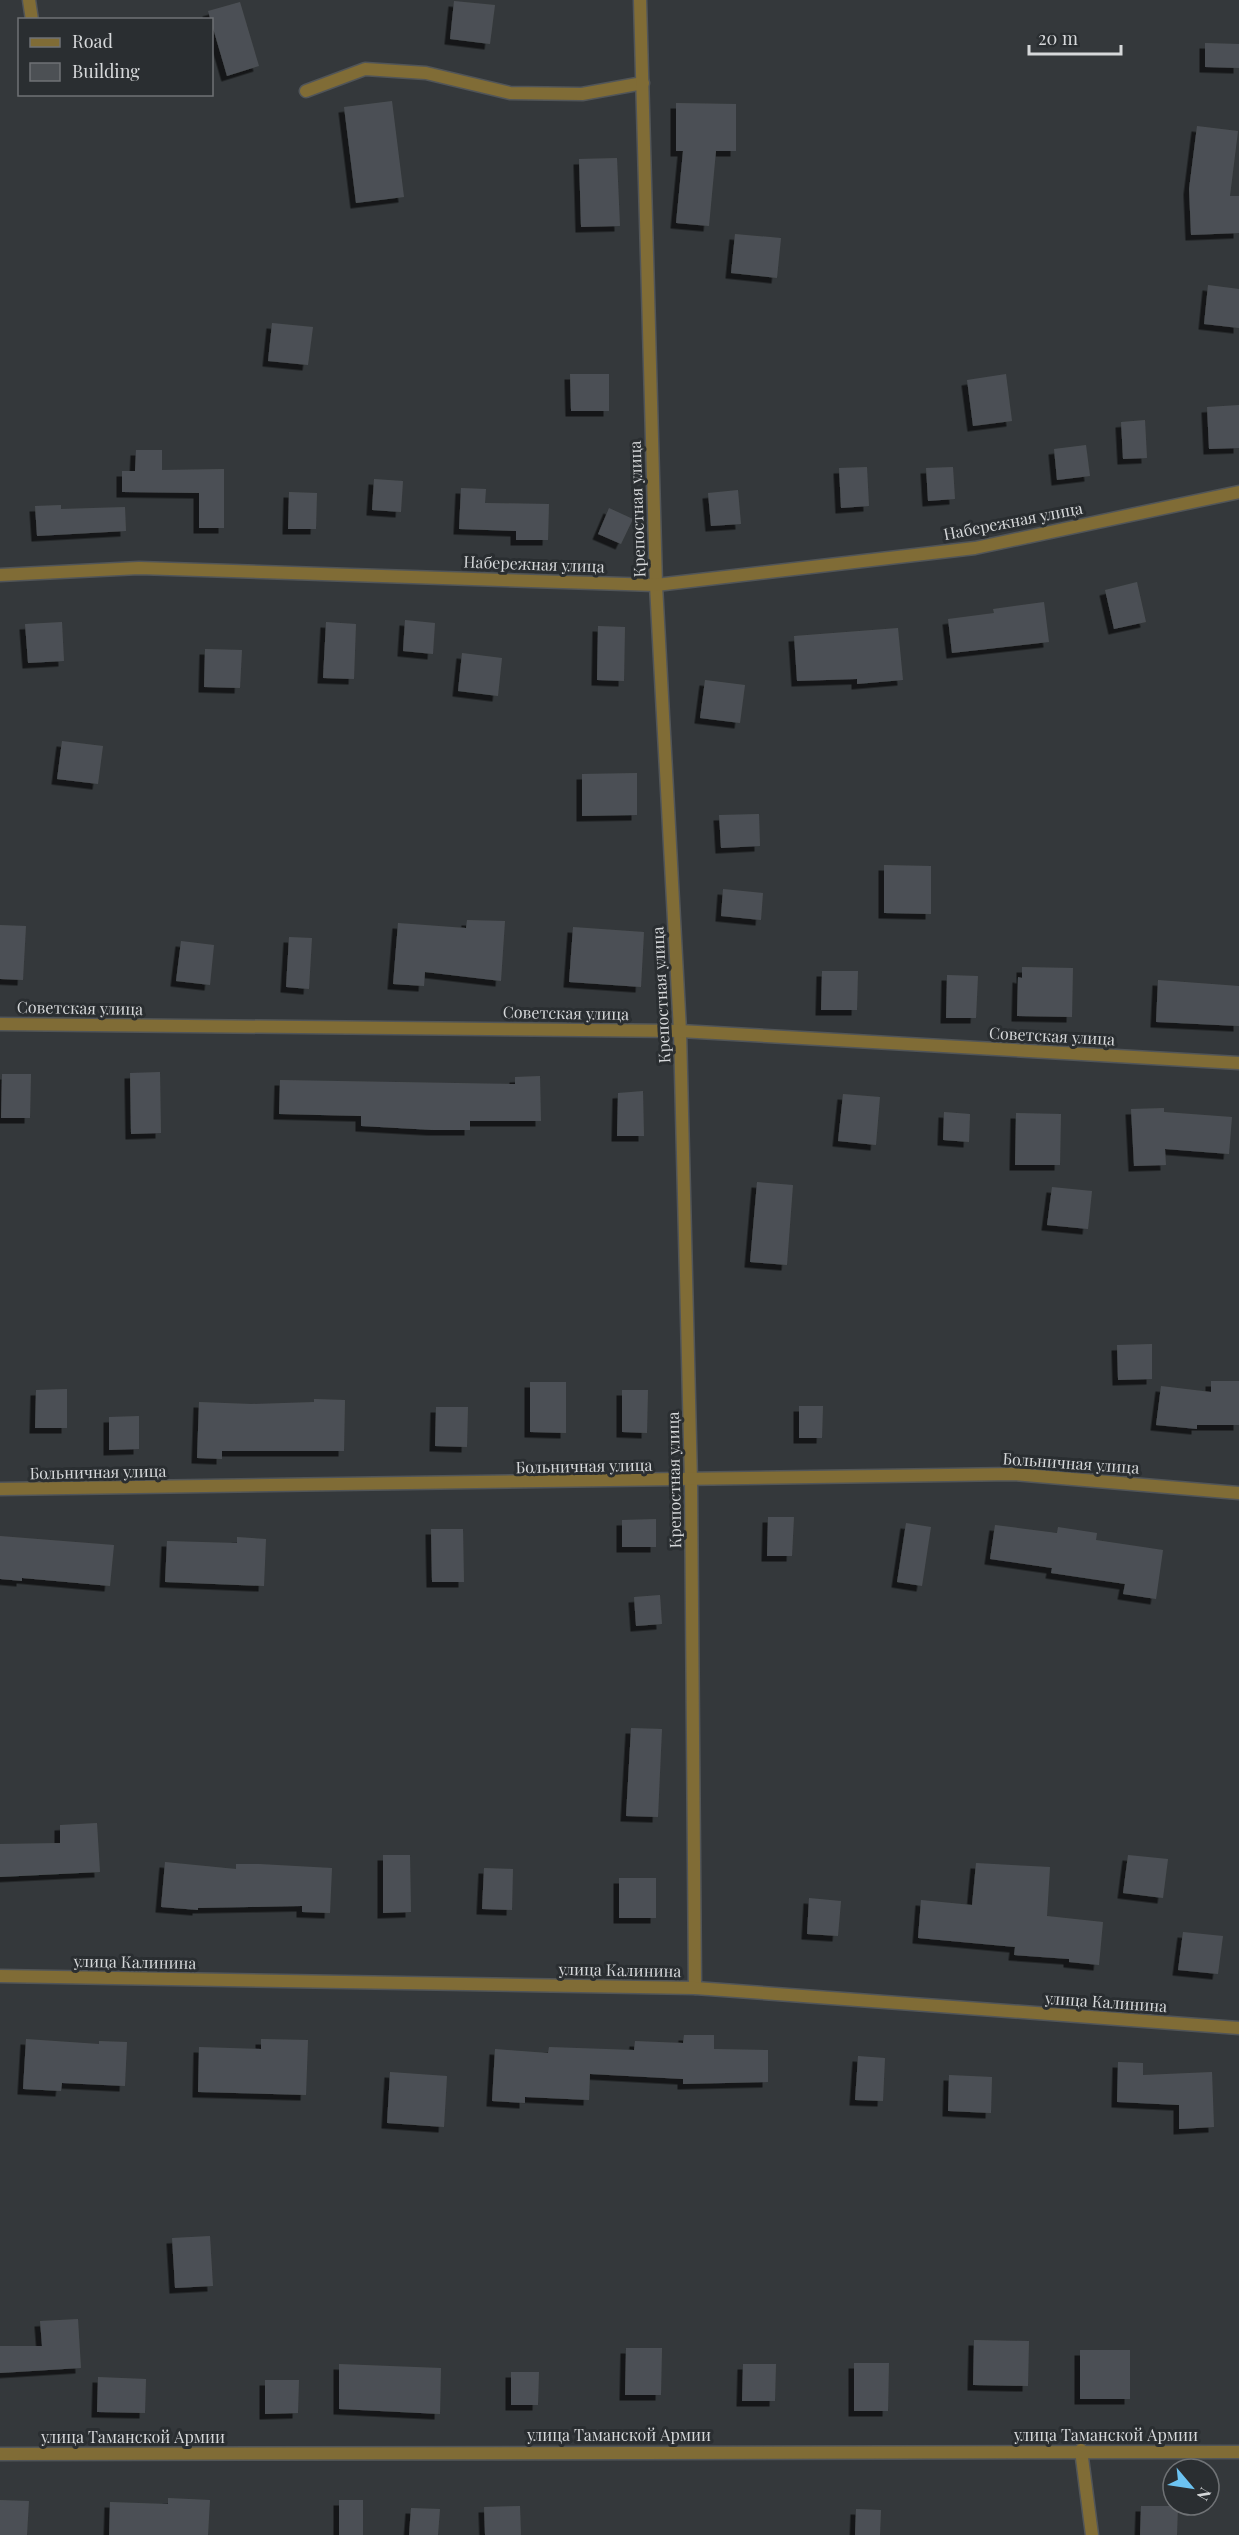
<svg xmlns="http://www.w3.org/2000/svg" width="1239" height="2535" font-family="'Playfair Display',serif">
	<defs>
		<filter id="shadow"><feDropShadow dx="-5.5" dy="5.5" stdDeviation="0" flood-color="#0009"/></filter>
	</defs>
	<rect width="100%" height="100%" fill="#34383b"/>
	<g fill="#4c5054" filter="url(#shadow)">
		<path d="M454,1L495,5L490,44L450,39Z"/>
		<path d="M240,2L259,66L227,76L208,11Z"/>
		<path d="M1205,43L1239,44V68L1205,67Z"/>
		<path d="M392,101L404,197L356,203L344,107Z"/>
		<path d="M676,103L736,104V151H716L709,226L676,223L683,151H676Z"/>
		<path d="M1197,126L1238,131L1230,196H1239V233L1191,235L1189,189Z"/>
		<path d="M617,158L620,226L581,227L579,159Z"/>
		<path d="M735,234L781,238L777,278L731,273Z"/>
		<path d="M1208,285L1239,289V328L1204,324Z"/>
		<path d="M272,323L313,327L308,365L268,361Z"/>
		<path d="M570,374H609V411H571Z"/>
		<path d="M1006,374L1012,421L973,426L967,380Z"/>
		<path d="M1239,405V448L1209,449L1207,407Z"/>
		<path d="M1145,420L1147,458L1123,459L1121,422Z"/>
		<path d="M1086,445L1090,476L1057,480L1054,449Z"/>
		<path d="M136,450H162V470L224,469V528H199V493L122,492V471H135Z"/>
		<path d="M867,467L869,506L841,508L839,468Z"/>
		<path d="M953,467L955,499L928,501L926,468Z"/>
		<path d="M374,479L403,481L401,512L372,510Z"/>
		<path d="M461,488L486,489L485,503L549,504L548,540H516V531L459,529Z"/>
		<path d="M738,490L741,524L711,526L708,493Z"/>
		<path d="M289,492L317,493L316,529H288Z"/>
		<path d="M61,505V509L125,507L126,531L37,536L35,506Z"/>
		<path d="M609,508L633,519L621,544L598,534Z"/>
		<path d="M1137,582L1146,622L1114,629L1105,590Z"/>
		<path d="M1044,602L1049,642L952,653L948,619L994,613L993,609Z"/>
		<path d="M405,620L435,623L433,654L403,651Z"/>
		<path d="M62,622L64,661L28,663L25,624Z"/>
		<path d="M326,622L356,624L354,679L323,678Z"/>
		<path d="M598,626L625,627L624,681L597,680Z"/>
		<path d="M898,628L903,680L857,684V679L797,681L794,636Z"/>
		<path d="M205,649L242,650L240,688L204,687Z"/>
		<path d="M462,653L502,658L498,696L458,691Z"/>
		<path d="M705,680L745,685L740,723L700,718Z"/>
		<path d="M62,741L103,746L98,784L57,779Z"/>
		<path d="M637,773V815L582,816V774Z"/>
		<path d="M759,814L760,846L721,848L719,815Z"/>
		<path d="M884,865L931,866V914L884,913Z"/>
		<path d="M723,889L763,893L761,920L721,916Z"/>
		<path d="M467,920L505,921L501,981L425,972L424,986L393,984L398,923L466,928Z"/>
		<path d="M0,925L26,926L23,980L0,979Z"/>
		<path d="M573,927L644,932L641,987L569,982Z"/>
		<path d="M289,937L312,938L309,989L286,987Z"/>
		<path d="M181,941L214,945L210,985L176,981Z"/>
		<path d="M1022,967L1073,968L1072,1017L1017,1016L1018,977L1022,978Z"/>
		<path d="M822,971H858L857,1010H821Z"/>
		<path d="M947,975L978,976L976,1018H946Z"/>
		<path d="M1158,980L1239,986V1026L1156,1022Z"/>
		<path d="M160,1072L161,1133L131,1134L130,1073Z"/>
		<path d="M2,1074H31L30,1118H1Z"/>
		<path d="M540,1076L541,1121H470V1130H433L361,1126V1116L279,1114L280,1080L515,1084V1077Z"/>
		<path d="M643,1091L644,1136H617L618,1093Z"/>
		<path d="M843,1094L880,1097L876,1145L838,1141Z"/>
		<path d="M1164,1108V1112L1232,1117L1229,1154L1165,1149L1166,1165L1134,1166L1131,1109Z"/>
		<path d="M944,1112L970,1114L969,1142L943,1140Z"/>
		<path d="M1016,1113L1061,1114L1060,1165H1015Z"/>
		<path d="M757,1182L793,1185L787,1265L750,1262Z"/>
		<path d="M1052,1187L1092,1191L1088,1229L1047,1225Z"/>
		<path d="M1152,1344V1379L1118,1380L1117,1345Z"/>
		<path d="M1211,1381H1239V1425H1197V1429L1156,1425L1161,1386L1211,1392Z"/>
		<path d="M530,1382H566V1433L530,1432Z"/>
		<path d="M67,1389V1428H35L36,1390Z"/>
		<path d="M622,1390H648L647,1433L622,1432Z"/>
		<path d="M314,1399L345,1400L344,1451H222V1459L197,1458L199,1402L251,1404L314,1402Z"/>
		<path d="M799,1406H823L822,1438H799Z"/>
		<path d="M436,1407H468L467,1447L435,1446Z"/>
		<path d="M139,1416V1449L109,1450V1417Z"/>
		<path d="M768,1517H794L792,1556H767Z"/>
		<path d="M656,1519V1547H622V1520Z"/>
		<path d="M906,1523L931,1527L922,1586L897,1582Z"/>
		<path d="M995,1525L1057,1533L1058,1527L1097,1533L1096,1540L1163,1550L1156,1599L1123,1594L1125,1584L1051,1573L1052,1568L990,1559Z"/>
		<path d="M431,1529H463L464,1582H432Z"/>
		<path d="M0,1536L114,1545L110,1586L22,1578V1581L0,1579Z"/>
		<path d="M237,1537L266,1539L264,1586L165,1582L167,1541L237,1543Z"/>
		<path d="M660,1595L662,1624L636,1626L634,1597Z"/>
		<path d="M631,1728L662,1729L658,1817L626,1816Z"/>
		<path d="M97,1823L100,1872L0,1877V1844L60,1843V1825Z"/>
		<path d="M383,1855H410L411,1912L383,1913Z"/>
		<path d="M1128,1855L1168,1859L1163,1898L1123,1893Z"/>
		<path d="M165,1862L236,1869V1864H259L332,1868L330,1913L302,1912V1906L198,1908V1910L161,1907Z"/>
		<path d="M976,1863L1050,1867L1047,1916L1103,1922L1099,1965L1069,1962V1959L1014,1955L1015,1947L918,1938L921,1900L972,1905Z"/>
		<path d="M484,1868L513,1869L512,1910L482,1909Z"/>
		<rect x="619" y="1878" width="37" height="40"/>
		<path d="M809,1898L841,1901L838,1936L807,1934Z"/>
		<path d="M1183,1932L1223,1936L1218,1974L1178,1970Z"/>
		<path d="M684,2035H714V2049L768,2050V2082L683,2084V2079L590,2074L589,2100L525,2097V2103L492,2101L495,2049L548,2053L549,2047L634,2050L635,2041L683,2043Z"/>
		<path d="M26,2039L99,2044V2041L127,2042L125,2086L62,2083L61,2091L23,2089Z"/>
		<path d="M261,2039L308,2040L306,2095L198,2092L199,2047L261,2049Z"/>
		<path d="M858,2056L885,2058L883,2101L855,2100Z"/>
		<path d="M1118,2062L1143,2063V2075L1212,2072L1214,2127L1179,2129V2105L1117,2102Z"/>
		<path d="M390,2072L447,2076L444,2127L387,2123Z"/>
		<path d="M949,2075L992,2077L991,2113L948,2111Z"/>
		<path d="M210,2236L213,2286L175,2288L172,2238Z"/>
		<path d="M78,2319L81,2368L0,2373V2346H42L40,2321Z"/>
		<path d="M974,2340L1029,2341L1028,2386L973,2385Z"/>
		<path d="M626,2348H662L661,2395H625Z"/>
		<rect x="1080" y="2350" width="50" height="49"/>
		<path d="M854,2363H889L888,2411H854Z"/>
		<path d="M339,2364L441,2368L440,2414L339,2409Z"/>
		<path d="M743,2364H776L775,2401H742Z"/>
		<path d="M511,2372H539L538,2405H511Z"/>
		<path d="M98,2377L146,2379L145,2413L97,2412Z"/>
		<path d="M265,2380H299L298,2413L265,2414Z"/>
		<path d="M168,2498L210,2500L208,2535H109L110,2502L168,2504Z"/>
		<path d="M0,2500L29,2501L27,2535H0Z"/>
		<rect x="339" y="2500" width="24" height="35"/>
		<path d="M520,2506L521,2535H485L484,2507Z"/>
		<path d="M1141,2506H1178L1177,2535H1140Z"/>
		<path d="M411,2508L440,2509L438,2535H409Z"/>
		<path d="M856,2509L881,2510L880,2535H855Z"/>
	</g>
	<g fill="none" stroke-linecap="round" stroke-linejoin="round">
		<g stroke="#515558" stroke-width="15">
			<g id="service">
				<path d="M29,0L32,20"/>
				<path d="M306,91L365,69L426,73L510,93L582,94L643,83"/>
			</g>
		</g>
		<g stroke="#515558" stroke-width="15">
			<g id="minor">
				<path d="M640,0L656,585L680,1031L691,1481L695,1988"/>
				<path d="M0,575L139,568L656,585L975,548L1239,492"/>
				<path d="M0,1024L680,1031L1239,1063"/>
				<path d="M0,1489L1014,1474L1239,1493"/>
				<path d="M1081,2450L1092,2535"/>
				<path d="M0,2454L1239,2452"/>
			</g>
		</g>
		<g stroke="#515558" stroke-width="15">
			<path id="tertiary" d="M0,1976L695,1988L1239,2028"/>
		</g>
		<use href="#service" stroke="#806c36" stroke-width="12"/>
		<use href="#minor" stroke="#806c36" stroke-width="12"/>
		<use href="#tertiary" stroke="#806c36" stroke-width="12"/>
	</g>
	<g text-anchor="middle" stroke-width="6" stroke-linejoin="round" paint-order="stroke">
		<g font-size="16" fill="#d6d8da" stroke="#2a2e31">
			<text transform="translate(637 509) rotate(-92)" y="6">Крепостная улица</text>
			<text transform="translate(1013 521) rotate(-11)" y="6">Набережная улица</text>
			<text transform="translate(534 564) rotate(2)" y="6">Набережная улица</text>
			<text transform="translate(661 995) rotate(-93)" y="6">Крепостная улица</text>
			<text transform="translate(80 1008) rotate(1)" y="6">Советская улица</text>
			<text transform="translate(566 1013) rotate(1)" y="6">Советская улица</text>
			<text transform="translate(1052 1036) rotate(3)" y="6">Советская улица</text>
			<text transform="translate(1071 1463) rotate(4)" y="6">Больничная улица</text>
			<text transform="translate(584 1466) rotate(-1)" y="6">Больничная улица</text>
			<text transform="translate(98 1472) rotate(-1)" y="6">Больничная улица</text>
			<text transform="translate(674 1480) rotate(-91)" y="6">Крепостная улица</text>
			<text transform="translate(135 1962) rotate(1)" y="6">улица Калинина</text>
			<text transform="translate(620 1970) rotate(1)" y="6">улица Калинина</text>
			<text transform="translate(1106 2002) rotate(4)" y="6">улица Калинина</text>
			<text x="619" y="2441">улица Таманской Армии</text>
			<text x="1106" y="2441">улица Таманской Армии</text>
			<text x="133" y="2443">улица Таманской Армии</text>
		</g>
	</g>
	<rect x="18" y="18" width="195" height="78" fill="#2a2e31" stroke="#6f7275" stroke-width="1.5"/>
	<rect x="30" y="38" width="30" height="9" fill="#806c36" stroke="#6f7275" stroke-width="1.5"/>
	<text x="72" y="48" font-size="18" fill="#d6d8da">Road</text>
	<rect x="30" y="63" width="30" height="18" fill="#4c5054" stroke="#6f7275" stroke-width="1.5"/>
	<text x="72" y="78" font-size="18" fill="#d6d8da">Building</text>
	<g transform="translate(1191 2487) rotate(119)"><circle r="28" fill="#2a2e31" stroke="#6f7275" stroke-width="1.5"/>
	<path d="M0-4.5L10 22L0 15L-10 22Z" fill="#6cc3f2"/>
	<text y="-9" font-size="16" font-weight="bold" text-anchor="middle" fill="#d6d8da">N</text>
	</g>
	<path d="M1029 45v9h92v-9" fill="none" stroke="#d6d8da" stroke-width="3"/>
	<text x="1038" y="45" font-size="18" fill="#d6d8da" stroke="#2a2e31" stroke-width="4.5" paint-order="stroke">20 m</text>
</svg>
